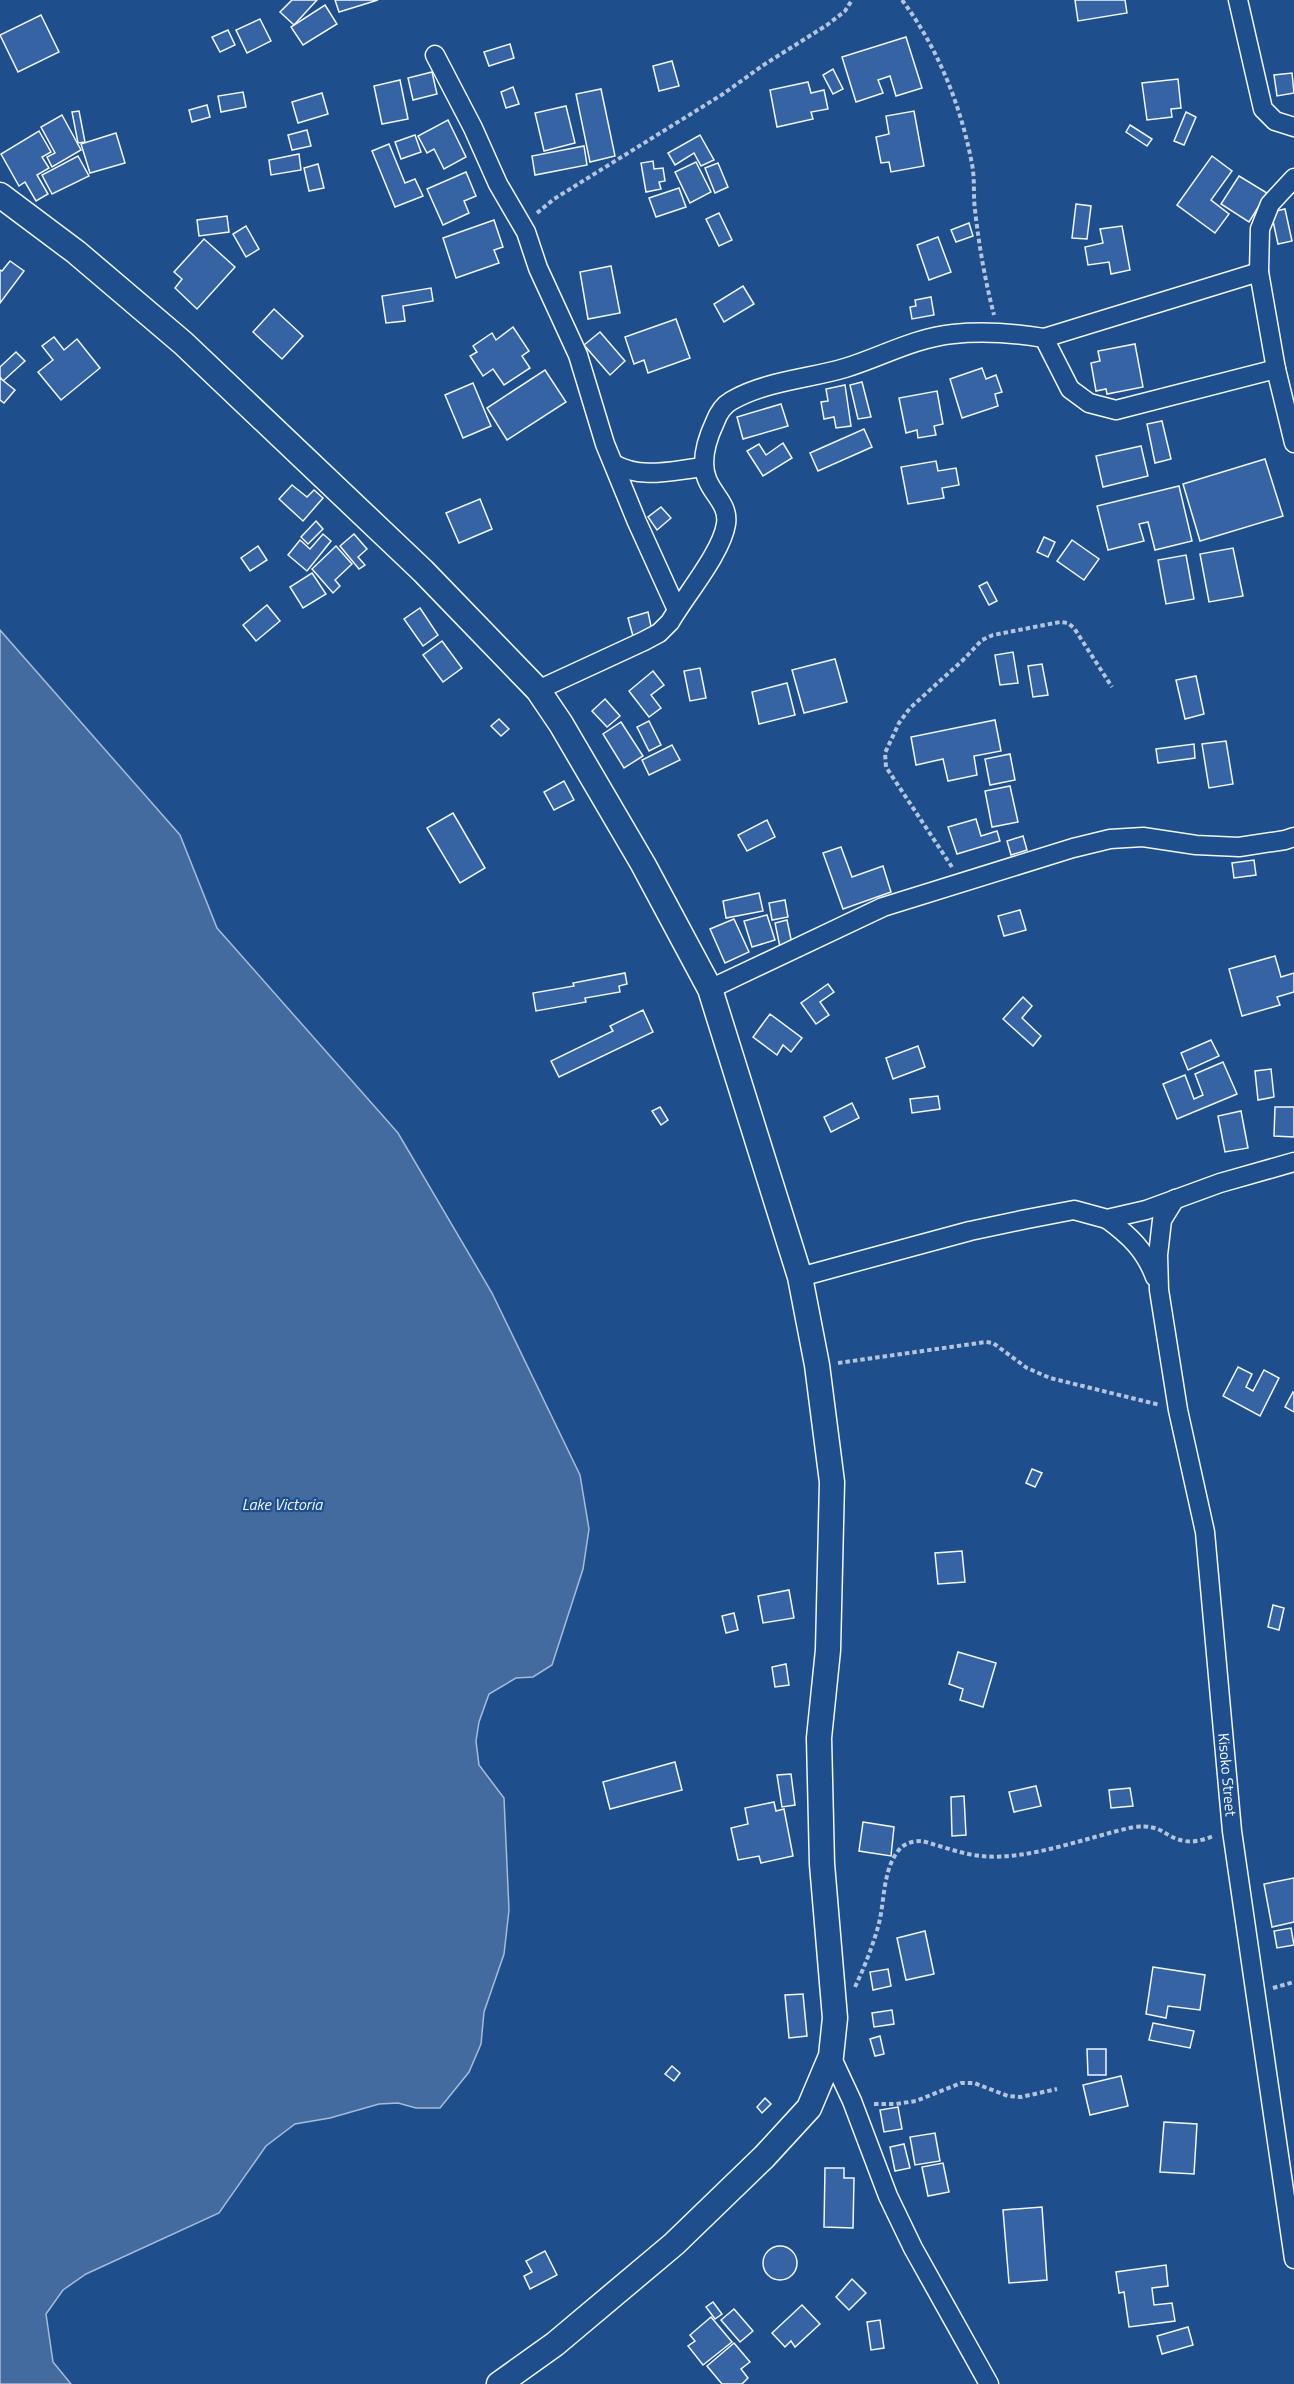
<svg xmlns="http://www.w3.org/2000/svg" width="1294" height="2384" font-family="'Titillium Web',sans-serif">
	<rect width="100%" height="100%" fill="#1f4e8c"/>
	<path fill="#446ba0" stroke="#a8bbd7" stroke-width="1.5" d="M0,630L180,835L217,928L398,1133L492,1293L580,1475L589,1529L583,1569L552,1665L533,1677L516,1678L489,1694L479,1722L476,1741L479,1765L504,1798L509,1910L504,1954L484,2012L481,2044L469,2072L440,2108H416L398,2103L379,2104L330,2118L295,2124L266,2146L219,2213L86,2274L63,2290L46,2314L53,2362L71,2384H0Z"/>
	<g fill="#3563a3" stroke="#f2f6ff" stroke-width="1.5">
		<path d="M292,0H317L294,25L280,12Z"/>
		<path d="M335,0H378L339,12Z"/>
		<path d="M1075,0H1125L1127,13L1078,21Z"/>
		<path d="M325,5L337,24L303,45L291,27Z"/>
		<path d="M41,15L59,52L18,72L0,35Z"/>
		<path d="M260,19L271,41L247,53L236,30Z"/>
		<path d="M228,30L235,45L220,52L212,37Z"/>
		<path d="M906,37L922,88L896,96L890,76L878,80L883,93L856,102L842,57Z"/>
		<path d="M510,44L514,58L489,66L484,52Z"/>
		<path d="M672,61L679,86L659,91L653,66Z"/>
		<path d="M833,69L843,89L833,94L823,75Z"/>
		<path d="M432,72L437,94L413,100L408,78Z"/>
		<path d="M1292,73L1294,93L1277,96L1274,75Z"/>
		<path d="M1178,79L1181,108L1171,109L1172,117L1147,120L1142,83Z"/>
		<path d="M400,80L408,119L382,124L374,86Z"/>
		<path d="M808,82L811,93L824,90L828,109L811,112L813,119L777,127L770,90Z"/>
		<path d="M513,87L519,104L506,108L501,92Z"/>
		<path d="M601,89L615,156L590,162L576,94Z"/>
		<path d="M243,92L246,107L221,112L218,96Z"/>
		<path d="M322,93L328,114L298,123L292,102Z"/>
		<path d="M207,105L210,117L192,122L189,110Z"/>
		<path d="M566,106L575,143L544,151L535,113Z"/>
		<path d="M79,111L85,142L78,143L72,112Z"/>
		<path d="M914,111L924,166L891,172L889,162L881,163L876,137L889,134L886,116Z"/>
		<path d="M1186,112L1196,117L1184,145L1174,141Z"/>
		<path d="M62,115L81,150L52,167L47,157L55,153L41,127Z"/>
		<path d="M448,120L466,157L444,169L434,149L427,153L418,136Z"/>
		<path d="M1130,125L1152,139L1147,146L1126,132Z"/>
		<path d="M307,130L311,146L292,150L288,135Z"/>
		<path d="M39,131L51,152L42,157L49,168L37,175L48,194L36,201L25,182L19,186L1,154Z"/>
		<path d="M116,133L125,163L90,173L81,144Z"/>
		<path d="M415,135L421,152L401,159L395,142Z"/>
		<path d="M700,135L714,160L701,166L694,153L675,165L668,153Z"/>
		<path d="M389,144L405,183L415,179L423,196L395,207L372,151Z"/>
		<path d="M584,146L587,165L535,175L532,156Z"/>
		<path d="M299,154L301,170L271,175L269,160Z"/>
		<path d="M78,156L89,176L52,194L42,175Z"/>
		<path d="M1212,156L1232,171L1211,200L1229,214L1215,233L1177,205Z"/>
		<path d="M653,161L654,169L663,168L665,181L659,182L661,189L646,192L641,163Z"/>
		<path d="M696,162L711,192L690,203L675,172Z"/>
		<path d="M718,163L728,187L715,193L705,168Z"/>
		<path d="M318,164L324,188L309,191L304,168Z"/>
		<path d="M466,172L476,196L464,201L469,213L443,225L427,189Z"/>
		<path d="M1239,176L1267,193L1249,222L1221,204Z"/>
		<path d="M679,188L686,207L656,217L649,198Z"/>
		<path d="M1076,204L1091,206L1087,239L1072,238Z"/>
		<path d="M1285,209L1292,241L1278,244L1271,212Z"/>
		<path d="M719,213L732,240L719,246L706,219Z"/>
		<path d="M227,216L229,232L199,236L197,220Z"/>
		<path d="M494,220L503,247L494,250L499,263L456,278L443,238Z"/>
		<path d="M969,223L973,236L956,242L951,230Z"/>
		<path d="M246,226L259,249L246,257L233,234Z"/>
		<path d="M1122,226L1130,270L1111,274L1109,262L1088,265L1085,247L1103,243L1100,229Z"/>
		<path d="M938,237L951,272L929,280L917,245Z"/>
		<path d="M204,239L235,267L197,309L175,288L182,279L174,272Z"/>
		<path d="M10,261L24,271L0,303V270L2,271Z"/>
		<path d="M611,266L620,313L588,319L580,272Z"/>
		<path d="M743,286L754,304L724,322L714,304Z"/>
		<path d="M431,288L433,301L403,306L405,321L386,323L382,296Z"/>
		<path d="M931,297L934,315L912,319L910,307L916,306L915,300Z"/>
		<path d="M274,309L303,336L282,359L253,332Z"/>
		<path d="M676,319L690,358L648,373L644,360L634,364L625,337Z"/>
		<path d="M513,327L529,351L522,356L530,368L504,385L493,369L483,376L470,356L477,352L473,346L492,333L496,340Z"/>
		<path d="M600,332L625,361L610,375L584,345Z"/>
		<path d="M54,337L64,350L77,339L100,368L61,400L38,372L53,360L42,346Z"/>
		<path d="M1135,344L1143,387L1107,394L1106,389L1096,391L1091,363L1100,361L1098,351Z"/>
		<path d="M16,352L25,361L3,381L0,377V367Z"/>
		<path d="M982,368L986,379L996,375L1002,392L995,394L998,406L962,418L950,379Z"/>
		<path d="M545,370L566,402L507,440L487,408Z"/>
		<path d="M0,378L15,390L4,403L0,400Z"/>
		<path d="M862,382L871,417L858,419L850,385Z"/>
		<path d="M473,383L491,426L463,438L445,395Z"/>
		<path d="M845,385L851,426L836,428L834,417L824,419L821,402L828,401L826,389Z"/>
		<path d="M937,391L943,424L934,426L936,435L918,438L917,430L906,433L899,398Z"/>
		<path d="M781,404L788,426L743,439L737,417Z"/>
		<path d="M1162,421L1171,459L1155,463L1147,424Z"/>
		<path d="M864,429L872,447L818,471L810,453Z"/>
		<path d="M783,443L792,458L763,476L747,451L759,444L766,455Z"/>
		<path d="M1141,446L1148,476L1103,487L1096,456Z"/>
		<path d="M1265,459L1283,516L1200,541L1183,484Z"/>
		<path d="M936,461L938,471L956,468L959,485L942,488L944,498L908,504L901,467Z"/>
		<path d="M292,485L307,497L314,490L323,498L303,521L279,499Z"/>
		<path d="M1179,486L1192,541L1155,550L1148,522L1139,524L1144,541L1108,550L1097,506Z"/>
		<path d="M480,499L492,529L459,543L446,513Z"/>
		<path d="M661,507L671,518L657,530L648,517Z"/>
		<path d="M316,521L323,529L308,544L301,537Z"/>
		<path d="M323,534L331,541L307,571L288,555L300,540L310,549Z"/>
		<path d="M354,534L367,549L358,557L365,565L359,569L340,546Z"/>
		<path d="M1044,537L1055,542L1048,557L1037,552Z"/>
		<path d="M1072,540L1099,559L1084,580L1057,561Z"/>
		<path d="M258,546L267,560L250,571L241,558Z"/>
		<path d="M336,546L352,564L335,580L340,586L333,593L312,569Z"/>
		<path d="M1233,548L1243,596L1209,602L1200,554Z"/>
		<path d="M1186,555L1194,599L1166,604L1158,560Z"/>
		<path d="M312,573L326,594L303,608L290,587Z"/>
		<path d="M987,582L997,601L989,605L979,586Z"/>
		<path d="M267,605L280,621L256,641L243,625Z"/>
		<path d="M420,608L438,635L423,646L404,619Z"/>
		<path d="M648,612L652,631L633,636L628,618Z"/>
		<path d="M442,641L462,668L443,682L423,655Z"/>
		<path d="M1013,652L1018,683L1000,685L995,655Z"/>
		<path d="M835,659L847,702L804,713L792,670Z"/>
		<path d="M1042,664L1048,695L1033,697L1028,666Z"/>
		<path d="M700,668L706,698L690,701L684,671Z"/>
		<path d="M653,671L664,685L651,695L661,708L649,717L629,691Z"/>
		<path d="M1196,676L1204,714L1185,719L1176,680Z"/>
		<path d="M787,683L795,715L759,724L752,692Z"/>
		<path d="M605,699L620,716L607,727L592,711Z"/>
		<path d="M499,719L509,729L501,736L491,726Z"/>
		<path d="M995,720L1001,751L974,756L977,775L948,781L943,759L916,765L911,737Z"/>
		<path d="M649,721L661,745L649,751L637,727Z"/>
		<path d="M621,722L643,756L624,768L603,734Z"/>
		<path d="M1226,741L1233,784L1209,788L1202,744Z"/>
		<path d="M1194,744L1195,758L1158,763L1156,749Z"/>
		<path d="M672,745L680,760L649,775L642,760Z"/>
		<path d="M1010,754L1015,780L990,785L985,759Z"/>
		<path d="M564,781L574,800L554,810L544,792Z"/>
		<path d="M1010,786L1018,822L992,827L985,791Z"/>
		<path d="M453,813L485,868L460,883L427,828Z"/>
		<path d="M976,819L981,836L997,831L1000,841L957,854L948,827Z"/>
		<path d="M767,820L775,837L747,851L738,835Z"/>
		<path d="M1023,836L1027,850L1011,855L1007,841Z"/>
		<path d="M841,847L852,877L883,866L891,892L843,909L823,853Z"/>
		<path d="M1254,860L1256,875L1234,878L1232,863Z"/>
		<path d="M759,893L763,911L726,918L723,901Z"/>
		<path d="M785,900L788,917L772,920L769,903Z"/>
		<path d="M1020,910L1026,930L1004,936L998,916Z"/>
		<path d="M767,915L775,940L752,947L744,921Z"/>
		<path d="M734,919L749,952L725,963L710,929Z"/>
		<path d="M787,920L792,944L780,947L775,923Z"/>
		<path d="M1275,956L1281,977L1294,973V992L1277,997L1280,1005L1242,1016L1229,969Z"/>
		<path d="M625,973L627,984L619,986L620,992L585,998L586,1002L536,1011L533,993L574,986L573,983Z"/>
		<path d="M828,984L834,992L820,1002L829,1015L816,1024L801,1003Z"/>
		<path d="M1023,997L1032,1006L1022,1018L1041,1036L1033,1046L1003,1019Z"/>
		<path d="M643,1010L653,1032L559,1077L551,1061L613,1031L610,1026Z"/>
		<path d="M770,1014L802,1038L791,1052L783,1045L777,1055L753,1037Z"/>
		<path d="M1211,1040L1219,1056L1188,1070L1181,1053Z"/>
		<path d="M918,1046L925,1067L893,1079L886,1058Z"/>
		<path d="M1223,1062L1237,1094L1177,1119L1163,1084L1185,1075L1194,1099L1203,1095L1195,1074Z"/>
		<path d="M1271,1069L1274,1097L1258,1100L1255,1071Z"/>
		<path d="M938,1096L940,1109L912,1113L910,1099Z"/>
		<path d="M852,1103L859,1118L831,1132L824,1117Z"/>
		<path d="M660,1107L668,1120L661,1125L652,1111Z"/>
		<path d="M1275,1107H1294V1137L1274,1136Z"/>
		<path d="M1241,1111L1248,1148L1225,1152L1218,1116Z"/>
		<path d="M1238,1367L1252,1374L1246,1387L1253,1391L1264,1370L1279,1378L1260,1416L1223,1396Z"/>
		<path d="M1293,1392L1294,1393V1412L1285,1407Z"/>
		<path d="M1032,1469L1042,1473L1035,1487L1026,1483Z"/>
		<path d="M962,1551L965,1582L938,1584L935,1553Z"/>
		<path d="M789,1590L794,1618L763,1623L758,1596Z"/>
		<path d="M1273,1605L1284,1608L1279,1630L1268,1627Z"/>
		<path d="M734,1613L738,1630L726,1633L722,1616Z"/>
		<path d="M958,1652L996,1663L983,1707L960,1700L963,1689L949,1684Z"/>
		<path d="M786,1664L789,1685L775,1687L772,1667Z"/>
		<path d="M675,1762L682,1790L610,1809L603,1782Z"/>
		<path d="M791,1774L795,1805L782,1807L777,1775Z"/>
		<path d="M1036,1786L1041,1806L1014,1812L1009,1792Z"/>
		<path d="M1130,1788L1133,1806L1111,1808L1109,1790Z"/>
		<path d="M964,1796L966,1835L952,1836L951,1797Z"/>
		<path d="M774,1802L776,1811L784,1809L793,1856L761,1863L759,1856L738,1860L731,1828L748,1824L745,1808Z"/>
		<path d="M863,1822L894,1827L891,1856L859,1851Z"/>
		<path d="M1294,1878V1922L1272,1927L1264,1884Z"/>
		<path d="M1291,1928L1294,1945L1277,1948L1274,1931Z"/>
		<path d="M925,1931L934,1974L906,1980L897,1938Z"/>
		<path d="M1153,1967L1205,1975L1200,2010L1168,2006L1166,2018L1146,2014Z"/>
		<path d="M888,1969L891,1986L873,1990L870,1972Z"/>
		<path d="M803,1994L807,2036L789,2038L785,1995Z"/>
		<path d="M892,2010L894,2024L874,2027L872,2013Z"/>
		<path d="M1153,2023L1194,2031L1190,2048L1149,2040Z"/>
		<path d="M880,2036L884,2054L875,2056L870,2039Z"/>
		<path d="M1087,2049H1106V2075H1088Z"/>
		<path d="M672,2066L680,2073L674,2081L665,2074Z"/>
		<path d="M1121,2076L1128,2106L1090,2115L1083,2085Z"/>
		<path d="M765,2098L771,2104L762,2113L757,2107Z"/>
		<path d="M898,2107L902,2129L884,2132L880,2110Z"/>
		<path d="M1164,2122L1197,2124L1194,2174L1160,2172Z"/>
		<path d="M935,2133L940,2161L915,2165L910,2137Z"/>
		<path d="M904,2144L910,2168L895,2171L890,2147Z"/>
		<path d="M943,2163L949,2192L928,2196L922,2167Z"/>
		<path d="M825,2168H844V2178H854L853,2228L824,2227Z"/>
		<path d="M1042,2207L1047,2280L1009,2283L1003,2210Z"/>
		<circle cx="780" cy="2263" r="17"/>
		<path d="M545,2251L557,2275L530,2289L524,2276L532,2272L526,2261Z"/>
		<path d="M1166,2265L1168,2286L1152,2288L1154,2305L1172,2303L1175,2321L1129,2327L1124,2292L1119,2293L1116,2272Z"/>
		<path d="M852,2279L866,2293L849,2310L836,2297Z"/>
		<path d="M713,2302L722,2314L715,2319L706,2307Z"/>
		<path d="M802,2305L820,2324L795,2347L791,2341L785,2347L772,2333Z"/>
		<path d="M734,2309L753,2331L740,2342L721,2320Z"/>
		<path d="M711,2317L732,2342L703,2365L688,2346L695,2341L690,2335Z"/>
		<path d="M880,2320L884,2348L871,2350L867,2322Z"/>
		<path d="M1188,2327L1193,2345L1162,2354L1157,2336Z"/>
		<path d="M734,2343L750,2362L741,2369L748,2378L742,2384H722L707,2366Z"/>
	</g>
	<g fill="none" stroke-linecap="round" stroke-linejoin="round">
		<g stroke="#f2f6ff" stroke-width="21">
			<g id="minor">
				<path d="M1238,0L1263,109L1275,121L1294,127"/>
				<path d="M435,55L473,128L498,184L526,232L538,268L578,355L605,444L637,522L677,610"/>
				<path d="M1294,178L1270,204L1260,229L1259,272L1276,369L1294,443"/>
				<path d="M1044,338L1259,272"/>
				<path d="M614,464C642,480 673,470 704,467"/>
				<path d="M538,690L644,641L659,633L670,622C685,596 722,552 726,524C729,505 713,495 707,479C700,461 707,439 715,422C718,414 724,405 731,401C765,381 808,379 845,368C881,357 914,338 953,334C983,331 1014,333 1044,338L1070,389L1089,403L1116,410L1276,369"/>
				<path d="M710,989L883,907L1073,848L1110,839L1143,837L1196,845L1239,847L1285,840L1294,837"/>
				<path id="s1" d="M1175,1199L1162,1220L1158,1255L1159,1290L1178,1410L1205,1532L1232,1831L1294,2259"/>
				<path d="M1107,1219C1130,1236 1145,1250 1155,1277"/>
				<path d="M800,1277L970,1231L1027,1219L1074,1210L1107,1219L1146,1210L1220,1183L1294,1162"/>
				<path d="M831,2056L852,2101L888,2196L913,2248L989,2384"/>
			</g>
		</g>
		<g stroke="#f2f6ff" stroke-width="27">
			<path id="tertiary" d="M0,195L76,252L183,343L423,571L538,690L561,724L643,864L710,989L800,1277L817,1365L832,1482L828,1650L819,1738L822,1864L835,2018L831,2056L809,2108L764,2157L674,2244L555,2344L499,2384"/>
		</g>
		<g stroke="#b3c4dc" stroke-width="4" stroke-dasharray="4.5 3" stroke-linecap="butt">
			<path d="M902,0C938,48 961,106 972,164C975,179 973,195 975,210C979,246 985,280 994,315"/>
			<path d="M537,213L554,199L723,94L762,66L827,25L845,11L852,0"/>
			<path d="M952,867L886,767L885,753L899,723L910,708L962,661L982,640L993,635L1060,622L1068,623L1074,628L1112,687"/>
			<path d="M838,1363L986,1342L993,1343L1027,1368L1050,1378L1160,1405"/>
			<path d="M855,1987C864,1968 872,1948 878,1927C885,1903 882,1872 898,1851C904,1843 913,1841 922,1841C941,1846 961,1854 981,1856C1028,1861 1087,1837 1134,1827C1165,1824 1162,1837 1185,1841C1194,1843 1205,1839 1214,1836"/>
			<path d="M1273,1988L1294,1982"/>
			<path d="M874,2104H896L916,2101L961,2083H974L1008,2096L1021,2097L1057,2089"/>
		</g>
		<use href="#minor" stroke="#1f4e8c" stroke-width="18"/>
		<use href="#tertiary" stroke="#1f4e8c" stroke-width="24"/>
	</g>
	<g text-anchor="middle" stroke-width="4.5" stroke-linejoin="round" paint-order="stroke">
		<g font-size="15" fill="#f2f6ff" stroke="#1f4e8c">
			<text dy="5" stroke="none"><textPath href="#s1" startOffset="585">Kisoko Street</textPath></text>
		</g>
		<g font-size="16" font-style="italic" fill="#f2f6ff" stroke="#1f4e8c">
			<text x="282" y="1510">Lake Victoria</text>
		</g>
	</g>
</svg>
